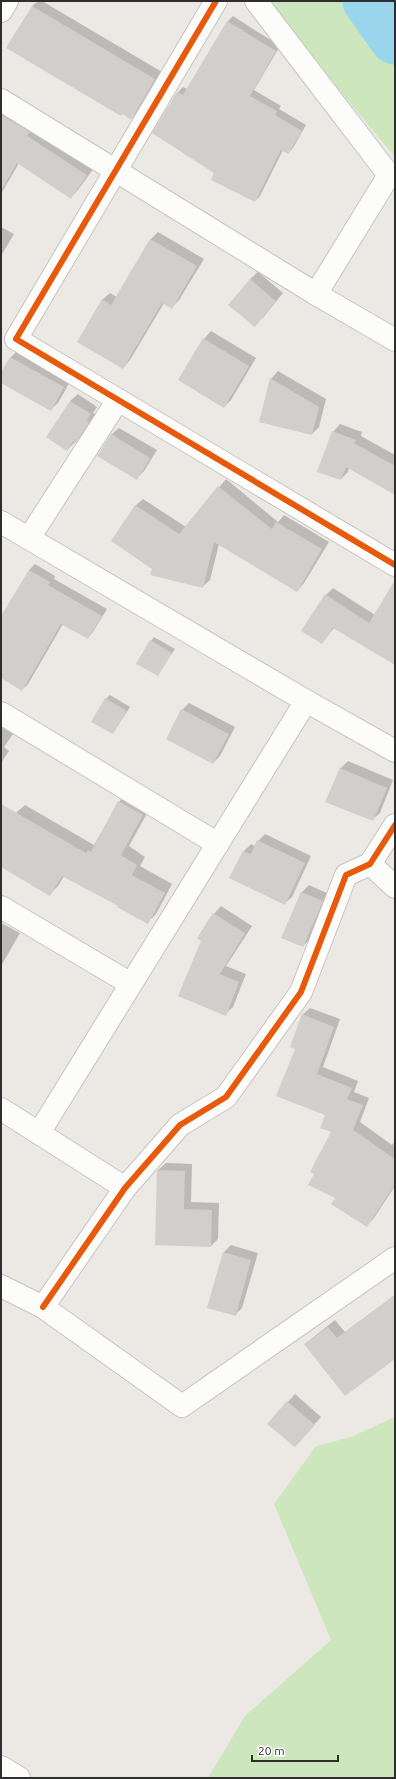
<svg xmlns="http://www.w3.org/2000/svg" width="396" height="1779" font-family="Ubuntu,sans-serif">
	<rect width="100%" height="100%" fill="#ece8e4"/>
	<g fill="#cee6be">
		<path d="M265,1H395V157Z"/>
		<path d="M395,1417V1778H208L245,1716L331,1640L274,1504L316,1446L351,1437Z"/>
	</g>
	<g fill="#0003">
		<path d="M38,1H42L162,72L138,111L131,119L32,6Z"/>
		<path d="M233,16L280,46L254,90L281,106L279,109L306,125L293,148L288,153L283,150L260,196L255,201L215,173L154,133L178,92L183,87L187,89L228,21Z"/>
		<path d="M1,102L94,168L78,190L71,197L19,163L1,194Z"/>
		<path d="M1,227L14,234L1,256Z"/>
		<path d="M158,232L204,259L179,300L172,307L164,303L130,360L123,368L102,300L110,293L117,297L151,239Z"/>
		<path d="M258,272L283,293L262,319L250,279Z"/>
		<path d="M211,331L256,358L231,400L224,407L204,339Z"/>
		<path d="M18,350L71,380L58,403L50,410L1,382V374L11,357Z"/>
		<path d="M278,371L326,399L319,427L312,434L260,422L271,379Z"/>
		<path d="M78,394L97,407L93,413L96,414L83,434L67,450L70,401Z"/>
		<path d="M340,424L362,432L361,436L395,455V486L349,468L348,472L341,479L333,432Z"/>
		<path d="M119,428L157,450L144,471L137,478L111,435Z"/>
		<path d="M226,479L278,522L284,515L329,542L304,583L297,591L219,544L210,580L202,587L153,568L135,506L143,499L186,527Z"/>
		<path d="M35,564L55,576L54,579L107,609L93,632L87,638L63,624L28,684L22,690L1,677V620L29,570Z"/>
		<path d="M333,588L375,615L395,597V664L334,628L322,643L326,595Z"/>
		<path d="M154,637L175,649L157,675L151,641Z"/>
		<path d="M110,695L130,707L113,733L106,699Z"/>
		<path d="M189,703L235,727L220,756L213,763L182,710Z"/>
		<path d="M1,727L13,734L4,747L9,751L1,763Z"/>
		<path d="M348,761L393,780L380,813L372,820L340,769Z"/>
		<path d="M127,793L151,806L129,846L145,857L140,866L172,884L156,914L148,922L120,905L64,876L58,886L50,894L1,866V840L16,813L25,805L94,845L119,802Z"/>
		<path d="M265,834L311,856L292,897L284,904L231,878L244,851L251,844L255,846L258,841Z"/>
		<path d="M309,885L329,894L310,939L303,946L302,892Z"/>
		<path d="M221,906L252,926L226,966L246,974L233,1007L225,1014L179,996L214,914Z"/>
		<path d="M1,923L20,933L1,966Z"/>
		<path d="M310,1008L340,1019L323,1067L358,1081L354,1092L369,1098L360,1122L392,1145L395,1141V1186L374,1218L367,1225L337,1197L315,1174L332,1132L296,1048L302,1015Z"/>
		<path d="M166,1163L192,1164L191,1202L219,1203L218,1239L211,1246L156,1244L158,1170Z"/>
		<path d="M231,1245L258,1253L242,1308L235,1315L224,1252Z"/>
		<path d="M395,1295V1357L305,1344L335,1320L345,1332Z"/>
		<path d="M295,1394L321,1417L295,1446L269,1423Z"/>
	</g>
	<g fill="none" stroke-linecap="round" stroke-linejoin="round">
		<path stroke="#99d6ec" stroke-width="51" d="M368,1L395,39"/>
	</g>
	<g fill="#d1cecb">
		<path d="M32,6L155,79L131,120L123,114L121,116L6,48Z"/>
		<path d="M227,21L276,51L250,96L277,111L275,115L302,131L288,154L281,150L255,202L211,180L214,173L152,133L177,92L183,95Z"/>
		<path d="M1,115L30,132L27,136L87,175L71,199L17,163L1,191Z"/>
		<path d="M150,239L197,266L172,309L162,303L123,369L77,342L102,299L111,305Z"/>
		<path d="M250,279L276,301L255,327L228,305Z"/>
		<path d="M203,338L249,366L224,408L178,380Z"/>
		<path d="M10,357L64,387L51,411L1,383V372Z"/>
		<path d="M270,378L319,407L312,435L259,422Z"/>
		<path d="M70,401L91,414L87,420L89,422L76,443L73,441L67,451L46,437Z"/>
		<path d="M332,431L356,440L354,443L395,466V495L346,467L341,480L317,472Z"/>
		<path d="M111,434L150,458L137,480L97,456Z"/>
		<path d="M218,486L272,529L276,522L322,549L297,592L214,542L203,588L150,575L152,569L111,541L135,505L179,534Z"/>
		<path d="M29,570L50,582L48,585L102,616L88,639L61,624L22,691L1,678V616Z"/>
		<path d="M395,580V665L333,628L322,644L301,631L325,594L369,623Z"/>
		<path d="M150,640L172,653L158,676L136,664Z"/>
		<path d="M105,698L127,711L113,734L91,722Z"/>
		<path d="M181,709L229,734L213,764L166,739Z"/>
		<path d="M340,768L387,788L373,821L325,802Z"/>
		<path d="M118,801L143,815L121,855L137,865L132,875L165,893L148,924L117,907L118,906L62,876L50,896L1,867V804L86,853L88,850L91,852Z"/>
		<path d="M257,840L305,863L285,905L229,878L243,851L251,854Z"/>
		<path d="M301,892L323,901L303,947L281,938Z"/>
		<path d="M213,913L245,933L220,974L239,982L226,1016L178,996L201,941L197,938Z"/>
		<path d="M302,1014L334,1027L317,1074L352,1088L347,1099L363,1105L353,1130L395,1159V1184L367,1227L331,1204L335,1198L308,1185L314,1174L310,1172L331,1132L320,1128L325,1115L276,1096L295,1049L290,1047Z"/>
		<path d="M157,1170L185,1171L184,1209L212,1210L211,1247L155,1245Z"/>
		<path d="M223,1252L251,1260L236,1316L207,1308Z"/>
		<path d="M395,1295V1359L345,1396L304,1344L328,1327L337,1338Z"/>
		<path d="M287,1401L315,1425L295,1447L267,1424Z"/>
	</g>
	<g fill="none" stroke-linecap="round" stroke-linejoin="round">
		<g stroke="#c5c4c5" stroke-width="24">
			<g id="minor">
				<path d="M216,1L16,339L395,565"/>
				<path d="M256,1L389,175L316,294"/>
				<path d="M1,11L7,1"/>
				<path d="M1,100L316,294L395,340"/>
				<path d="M1,522L306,701L395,751"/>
				<path d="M29,538L118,400"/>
				<path d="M1,713L218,844"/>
				<path d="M370,864L395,887"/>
				<path d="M1,907L131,984"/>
				<path d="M39,1133L306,701"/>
				<path d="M1,1286L43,1307L182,1406L395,1258"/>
				<path d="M43,1307L125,1188L180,1125L226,1097L301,992L346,875L370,864L395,825"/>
				<path d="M1,1767L19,1778"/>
			</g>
		</g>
		<g stroke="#c5c4c5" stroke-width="24">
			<path id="tertiary" d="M1,1109L125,1188"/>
		</g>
		<use href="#minor" stroke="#fcfcfb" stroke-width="22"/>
		<use href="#tertiary" stroke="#fcfcfb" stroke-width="22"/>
		<g stroke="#fff" stroke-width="8">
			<g id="cycleway">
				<path d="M216,1L16,339L395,565"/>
				<path d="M43,1307L125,1188L180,1125L226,1097L301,992L346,875L370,864L395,825"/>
			</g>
		</g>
		<use href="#cycleway" stroke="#e8590c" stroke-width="6"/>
	</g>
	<rect width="396" height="1779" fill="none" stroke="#2e2e2e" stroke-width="4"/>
	<path d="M252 1755v6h86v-6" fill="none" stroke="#2e2e2e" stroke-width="2"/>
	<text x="258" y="1755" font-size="12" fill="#2e2e2e" stroke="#ffffff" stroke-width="3" paint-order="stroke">20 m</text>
</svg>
